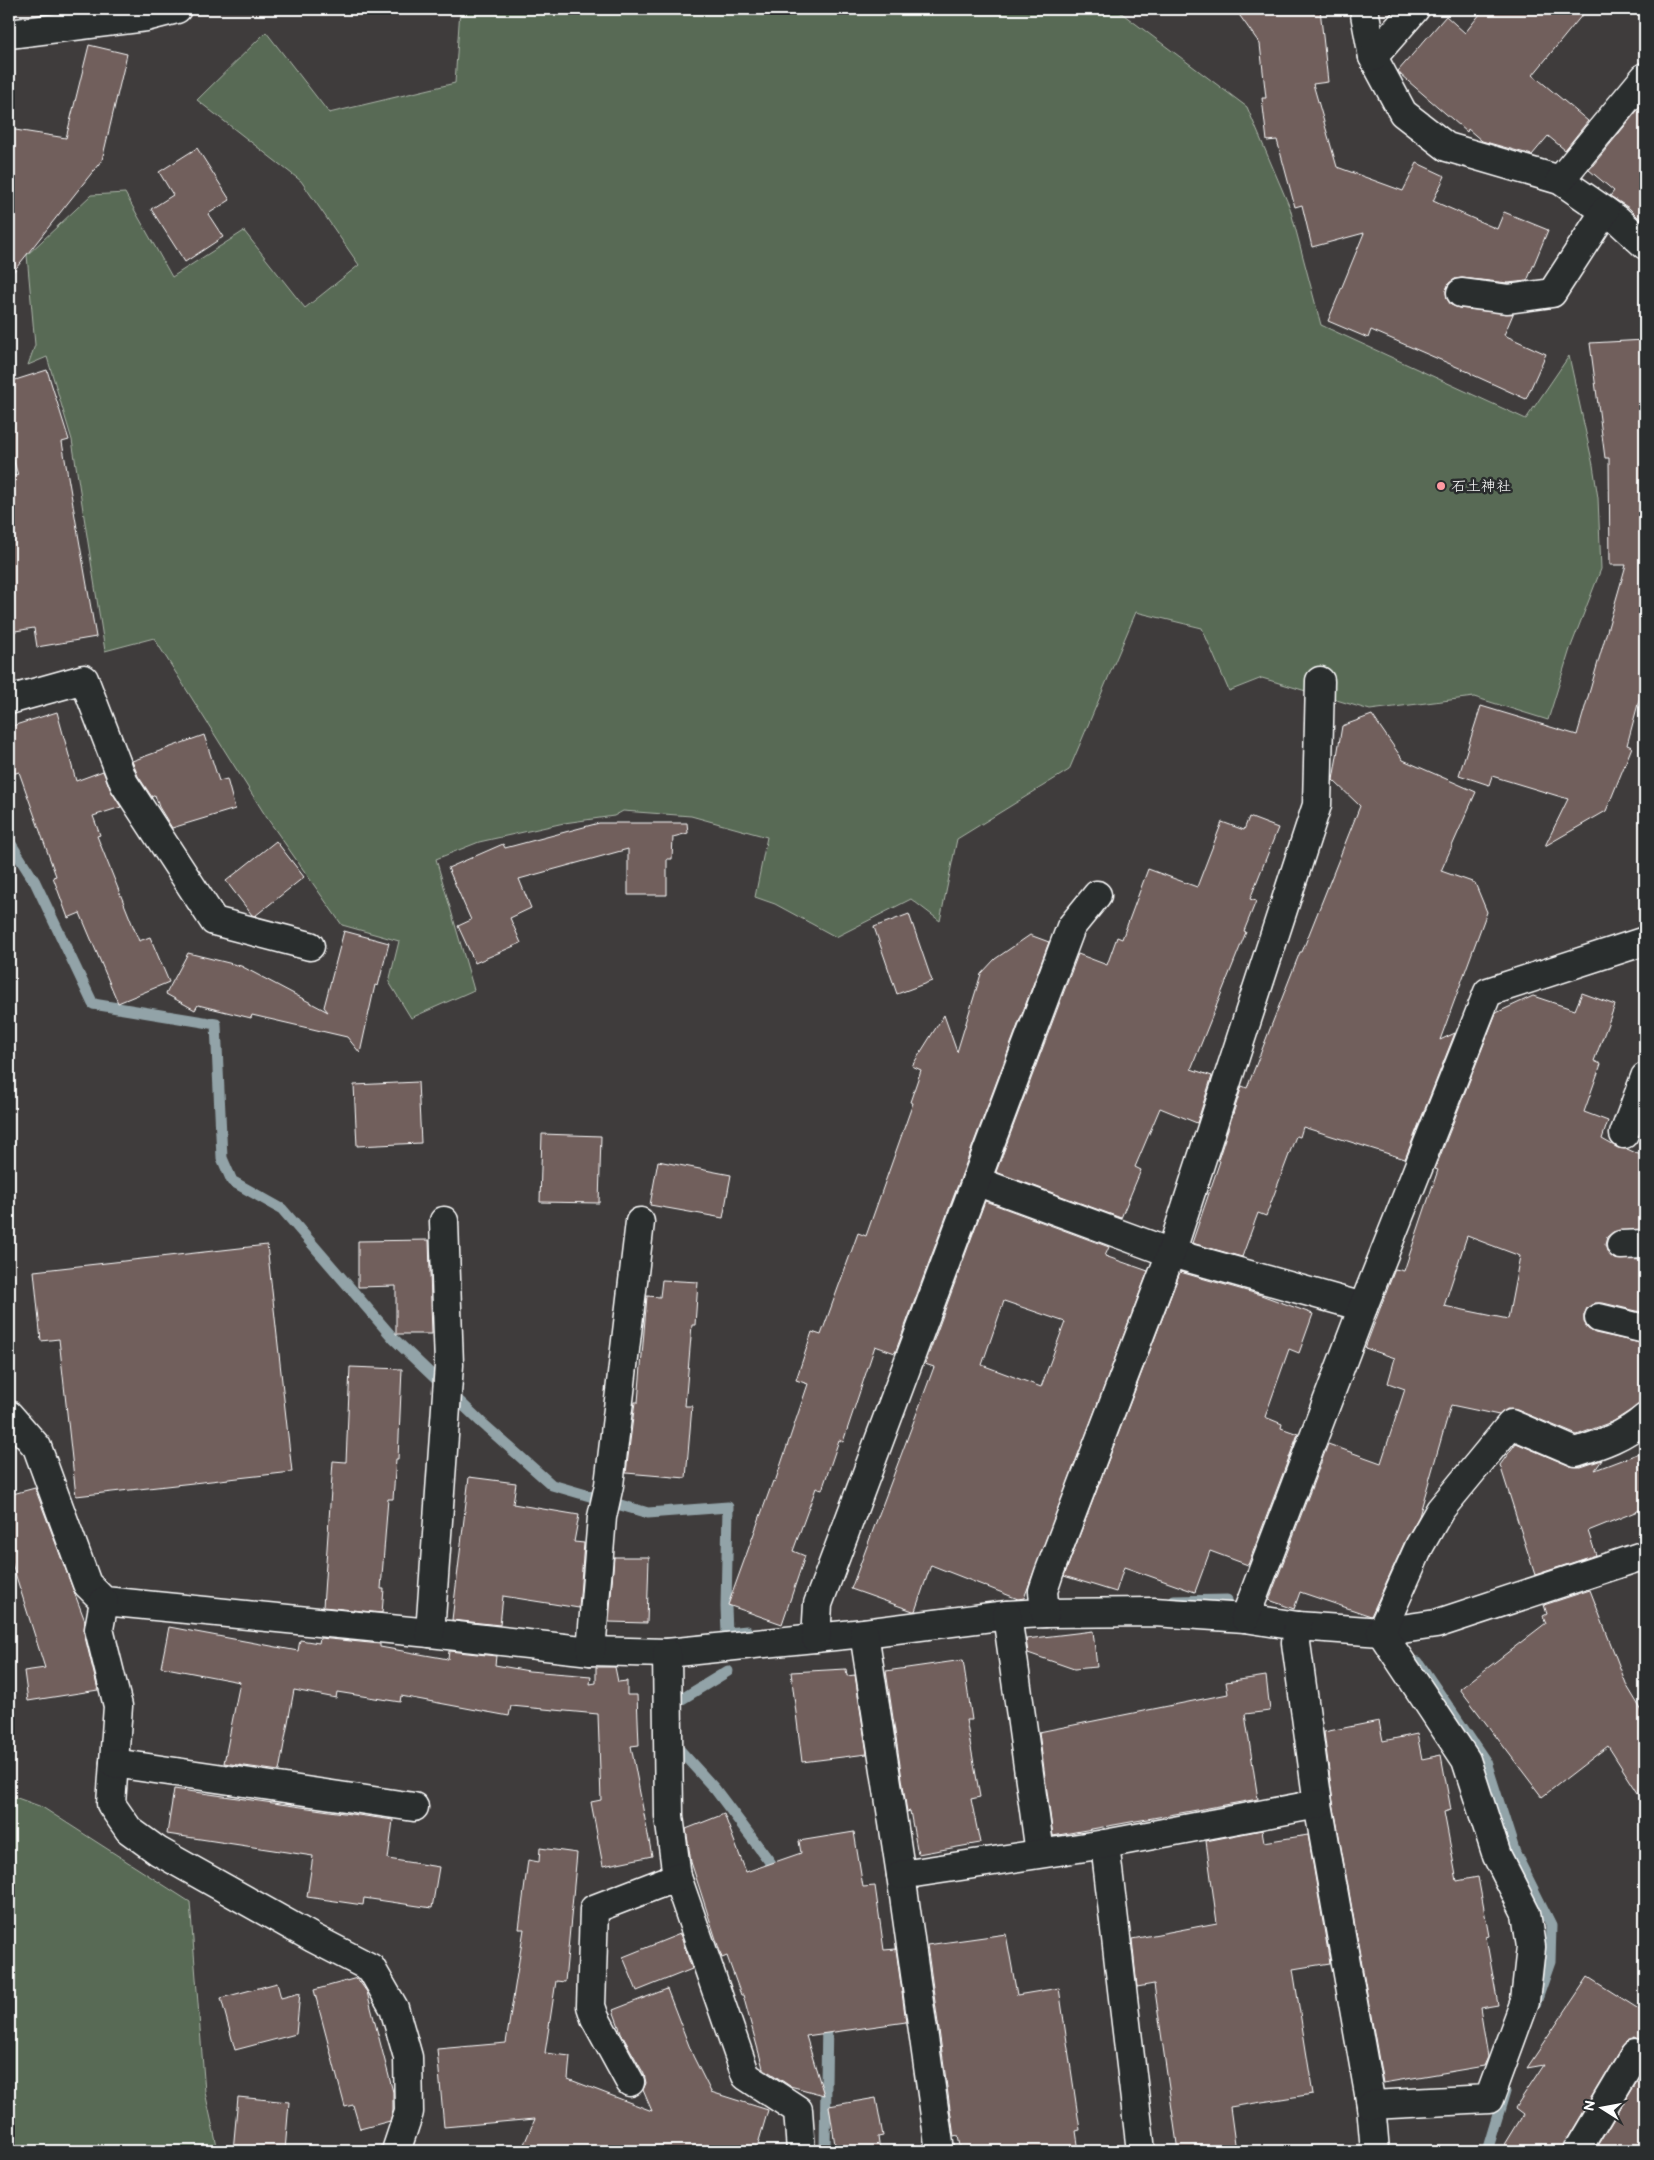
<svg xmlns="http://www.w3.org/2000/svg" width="1654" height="2160" font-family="'Balsamiq Sans','Klee One',sans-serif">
	<rect width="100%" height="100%" fill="#3f3c3c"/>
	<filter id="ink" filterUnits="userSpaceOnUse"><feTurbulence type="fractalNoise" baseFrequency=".02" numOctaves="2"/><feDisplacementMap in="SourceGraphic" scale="10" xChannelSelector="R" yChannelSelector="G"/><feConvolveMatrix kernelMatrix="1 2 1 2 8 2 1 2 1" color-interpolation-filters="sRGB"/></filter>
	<g filter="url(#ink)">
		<g fill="#586b55" stroke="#acb5aa">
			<path d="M460,9H1116L1247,107L1290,208L1321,325L1526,419L1569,356L1593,465L1598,498L1601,569L1570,649L1548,720L1474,697L1370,710L1262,678L1229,691L1202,628L1136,612L1069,770L957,839L940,921L911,899L836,937L775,904L755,897L767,837L691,816L623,811L614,816L564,823L479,842L436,859L474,990L411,1018L389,982L399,941L342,925L267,818L154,638L105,651L72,440L47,357L28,365L35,345L27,255L91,195L125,193L172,277L244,231L305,308L359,265L301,181L197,100L266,32L329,113L455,83Z"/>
			<path d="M9,1795L42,1807L190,1902L205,2092L218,2151H9Z"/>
		</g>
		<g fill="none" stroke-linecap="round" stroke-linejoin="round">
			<g stroke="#92a3a8" stroke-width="11">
				<path d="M9,841L35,882L93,1004L216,1024L222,1158L232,1181L282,1209L394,1339L481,1422L552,1485L648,1513L728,1507L726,1607L727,1633L747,1631"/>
				<path d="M1174,1601L1227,1600"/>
				<path d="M1418,1662L1486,1762L1515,1853L1551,1925L1550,1962L1535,2005"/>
				<path d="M677,1711V1702L728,1671"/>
				<path d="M676,1739L675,1745L715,1789L779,1874"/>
				<path d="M825,2151L827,2018"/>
				<path d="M1487,2151L1505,2091"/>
			</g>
		</g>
		<g fill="#715e5c" stroke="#fff" fill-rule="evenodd">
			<path d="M1235,9H1320L1328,82L1313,84L1337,167L1403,191L1417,163L1445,176L1433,201L1497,229L1504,212L1548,230L1527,281L1508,283L1462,278L1455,279L1449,283L1446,291L1447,299L1451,305L1459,308L1513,314L1504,335L1546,354L1526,399L1471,374V373L1371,330L1368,338L1328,321L1364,233L1312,247L1302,205L1295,207L1277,140L1267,141L1262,98H1266L1260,44Z"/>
			<path d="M1484,9H1587L1533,75L1588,121L1565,150L1548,136L1532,155L1482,141L1468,129L1467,132L1401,75L1398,71L1446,16L1465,33Z"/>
			<path d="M89,45L127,54L102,160L9,277V129L66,138Z"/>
			<path d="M1645,101V224L1629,208L1610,196L1614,191L1589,170Z"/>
			<path d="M197,148L230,200L208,214L223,237L185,262L151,209L173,195L159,172Z"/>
			<path d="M1645,340V678L1627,745L1632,747L1606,811L1545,846L1568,799L1492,776L1489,785L1459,775L1481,706L1577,735L1626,565H1610L1609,458H1605L1590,343Z"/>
			<path d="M47,370L69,440L62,442L96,637L37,647L34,628L9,632V477L18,475L9,446V382Z"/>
			<path d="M57,712L76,781L103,771L111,791L121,807L93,816L100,835L97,836L139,941L150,937L169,982L118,1003L80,913L68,918L53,877L56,876L19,772L9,775V727Z"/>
			<path d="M1372,715L1403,760L1476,792L1441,871L1475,883L1487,912L1440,1040L1455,1033L1405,1159L1303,1127L1300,1137L1296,1136L1266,1216L1258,1213L1242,1257L1192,1243L1220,1161L1218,1160L1242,1086L1247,1088L1300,952H1302L1360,806L1333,780L1342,726Z"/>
			<path d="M204,735L219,781L227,779L235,809L172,828L159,807L155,795L152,797L138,776L132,761Z"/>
			<path d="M1249,817L1278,828L1250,899L1256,901L1244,931L1246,932L1191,1069L1212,1076L1197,1123L1160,1108L1135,1167L1141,1170L1121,1218L996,1172L1078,954L1107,965L1117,937L1122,939L1148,869L1197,887L1222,822L1244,830Z"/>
			<path d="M599,823H687L688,833L673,837L672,859H667V895H628V849L519,879L531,908L510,918L521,943L475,963L458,926L471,920L448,868L503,844L505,848Z"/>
			<path d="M276,841L304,877L255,916L252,915L226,881Z"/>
			<path d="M909,914L932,981L897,994L874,927Z"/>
			<path d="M344,931L389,943L378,986L375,985L360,1053L347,1037L252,1015L251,1018L198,1005L195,1010L166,994L188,953L241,966L328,1012L324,1007Z"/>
			<path d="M1030,935L1049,942L895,1353L875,1346L843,1442L839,1440L822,1490L816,1488L793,1551L805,1556L782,1624L728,1605L773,1481L775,1482L808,1384L796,1380L812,1332L821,1335L858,1233L866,1236L913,1103L910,1102L921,1070L912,1066L944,1015L957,1052L981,974L995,959Z"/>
			<path d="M1582,993L1615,1005L1594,1061L1601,1064L1584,1112L1608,1121L1602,1139L1618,1148L1627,1149L1645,1157V1229L1613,1232L1607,1237L1605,1245L1608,1253L1614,1259L1645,1260V1313L1603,1303H1595L1587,1308L1584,1315V1322L1588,1329L1595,1333L1645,1344V1398L1642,1403L1614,1421L1577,1435L1517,1410L1507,1409L1499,1415L1451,1405L1419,1516L1406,1539L1371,1616L1300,1592L1294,1609L1269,1600L1328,1444L1381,1463L1405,1389L1388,1383L1395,1358L1365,1348L1395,1269L1404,1271L1438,1170L1435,1169L1496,1013L1533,996L1575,1010ZM1467,1236L1520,1256L1508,1319L1444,1306Z"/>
			<path d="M418,1082L421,1143L357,1146L354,1085Z"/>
			<path d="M542,1134L601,1136L599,1203L540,1202Z"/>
			<path d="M658,1161L731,1175L723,1218L650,1205Z"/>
			<path d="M985,1201L1109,1247L1105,1256L1148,1271L1024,1598L1018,1599L931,1565L915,1611H913L851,1589L934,1367L925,1364ZM1004,1301L1065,1322L1041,1387L982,1365Z"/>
			<path d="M429,1240L432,1334H396V1286L358,1287V1241Z"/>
			<path d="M267,1245L292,1472L76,1496L59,1339L41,1341L34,1271Z"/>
			<path d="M1180,1272L1261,1295L1313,1314L1299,1353L1289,1349L1265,1417L1282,1424L1281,1428L1298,1434L1248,1565L1210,1551L1195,1592L1124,1567L1116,1592L1064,1576Z"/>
			<path d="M662,1280L698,1282L695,1325H692L685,1406H692L686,1478L626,1473L635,1402H638L647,1296L660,1297Z"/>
			<path d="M350,1367L402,1369L398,1459H396L393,1499H388L381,1589H384L382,1613L323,1607L333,1461L346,1462Z"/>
			<path d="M1516,1443L1570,1466L1581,1467L1602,1460L1595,1470L1645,1451V1508L1588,1531L1596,1555L1535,1575L1500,1465Z"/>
			<path d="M469,1477L516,1483L513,1504L579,1515L574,1542L584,1543L579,1608L503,1596L500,1625L452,1620Z"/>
			<path d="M35,1488L85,1621L84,1633L98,1690L28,1701L24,1671L45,1668L9,1554V1495Z"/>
			<path d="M614,1557H649L647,1623L609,1622Z"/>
			<path d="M1590,1590L1627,1686L1645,1716V1804L1608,1746L1542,1797L1460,1689L1546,1623L1543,1616L1547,1614L1544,1605Z"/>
			<path d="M169,1627L298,1651L300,1640L319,1643L320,1638L380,1644V1647L448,1659L449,1651L496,1656L495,1665L529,1671L591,1676L590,1684L596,1683V1667H615L618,1682L627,1681V1695H637L639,1745L631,1746L652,1856L603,1866L591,1802L601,1800L598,1714L511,1706L509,1716L401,1696L400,1702L337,1692L336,1698L294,1690L279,1771L224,1763L240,1682L161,1667Z"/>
			<path d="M1093,1631L1097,1667L1074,1669L1028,1653L1026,1639Z"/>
			<path d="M963,1660L972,1720H966L980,1797L971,1799L980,1843L918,1854L910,1811L907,1812L886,1671Z"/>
			<path d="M846,1669L847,1676L855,1675L867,1754L802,1762L791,1672Z"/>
			<path d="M1266,1676L1270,1711L1245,1714L1258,1799L1053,1836L1039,1732L1228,1694L1226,1682Z"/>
			<path d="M1379,1721L1383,1741L1417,1734L1422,1759L1441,1755L1451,1810L1444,1812L1457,1881L1478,1877L1489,1936L1486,1937L1498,2005L1480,2008L1488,2057L1484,2066L1383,2083L1333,1802L1324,1732Z"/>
			<path d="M174,1789L393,1820L388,1859L439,1867L432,1908L364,1898L363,1905L307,1897L313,1856L167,1834Z"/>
			<path d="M724,1814L746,1872L801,1853L799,1841L854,1832L863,1887L875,1886L884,1950L896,1949L906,2022L806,2036L824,2095L790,2086L763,2068L743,1995H741L727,1956L722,1958L691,1862L686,1829Z"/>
			<path d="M1262,1830L1264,1842L1308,1835L1330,1963L1293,1969L1313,2094L1230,2107L1236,2151H1178L1154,1984L1137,1987L1132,1939L1217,1923L1206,1841Z"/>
			<path d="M540,1848L577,1853L565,1982L556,1981L545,2053L570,2056L568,2079L652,2111L643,2090L646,2083L644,2074L622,2035L613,2010L667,1989L693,2056L711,2092L768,2110L756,2151H521L535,2119L444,2127L437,2049L506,2043L524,1929H519L528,1860L539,1862Z"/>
			<path d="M680,1934L692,1969L637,1991L623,1957Z"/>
			<path d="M1006,1934L1017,1995L1059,1988L1080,2130L1076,2131L1079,2151H961L958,2136L954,2137L927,1945Z"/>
			<path d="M1588,1977L1645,2013V2043L1635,2038L1627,2041L1622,2046L1564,2143L1561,2151H1501L1523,2115L1515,2109L1544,2065L1527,2068Z"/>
			<path d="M357,1978L367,1992L393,2092V2110L390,2121L360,2129L353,2105L345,2107L314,1990Z"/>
			<path d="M277,1983L281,1998L300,1993L296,2034L235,2050L221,1998Z"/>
			<path d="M1645,2067V2151H1595Z"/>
			<path d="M238,2097L289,2102L285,2151H233Z"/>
			<path d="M876,2098L883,2136L878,2137L880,2151H836L829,2106Z"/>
		</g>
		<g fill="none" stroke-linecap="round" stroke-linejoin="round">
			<g stroke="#fff" stroke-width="31">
				<g id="street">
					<path d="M1364,9L1373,57L1403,113L1447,147L1560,180L1618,220L1645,245"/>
					<path d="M9,34L146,17L177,9"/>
					<path d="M1373,57L1415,9"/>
					<path d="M1560,180L1645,77"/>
					<path d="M1461,293L1508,299L1552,293L1605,211"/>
					<path d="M9,700L84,679L124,783L214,921L310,946"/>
					<path d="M1624,1134L1645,1077"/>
					<path d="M976,1181L1171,1253L1363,1307"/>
					<path d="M1621,1245L1645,1244"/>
					<path d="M1599,1318L1645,1329"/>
					<path d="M9,1415L37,1447L87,1584L104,1601L430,1633L591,1651L667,1653L864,1633L1007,1615L1045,1613L1154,1612L1245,1618L1298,1626L1381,1632L1436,1624L1645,1555"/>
					<path d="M104,1601L99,1629L118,1706L111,1804L129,1830L158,1851L313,1938L371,1968L394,2008L408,2057L409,2112L396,2151"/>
					<path d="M1045,1613L1043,1591L1049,1573L1171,1253L1317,805L1320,681"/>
					<path d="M1007,1615L1040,1853"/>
					<path d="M1245,1618L1363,1307L1488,992L1645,941"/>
					<path d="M1298,1626L1296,1643L1318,1804L1371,2105L1375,2151"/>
					<path d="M430,1633L449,1365L444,1221"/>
					<path d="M864,1633L901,1875L940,2151"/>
					<path d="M816,1638L818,1604L1071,927L1097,895"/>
					<path d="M591,1651L602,1517L609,1485L640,1222"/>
					<path d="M667,1653L669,1816L677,1877L746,2076L798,2110L801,2151"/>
					<path d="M114,1763L414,1807"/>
					<path d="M1105,1844L1141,2151"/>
					<path d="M901,1875L1105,1844L1318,1804"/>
					<path d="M630,2082L595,2018L591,2006L594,1909L677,1877"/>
					<path d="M1371,2105L1489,2099L1525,2001L1531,1947L1526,1913L1497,1856L1466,1760L1381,1632L1420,1545L1440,1510L1511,1424L1576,1452C1601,1444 1625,1436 1645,1418"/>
					<path d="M1577,2151L1635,2054"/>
				</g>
			</g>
			<use href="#street" stroke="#2a2d2e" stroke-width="28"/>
		</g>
	</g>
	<circle fill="#ff9aa2" stroke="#2a2d2e" stroke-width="2" cx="1441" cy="486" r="5"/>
	<g text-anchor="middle" stroke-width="5" stroke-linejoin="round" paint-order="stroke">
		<g font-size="15" fill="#fff" stroke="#2a2d2e" text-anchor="start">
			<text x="1451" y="491">石土神社</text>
		</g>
	</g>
	<rect width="1654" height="2160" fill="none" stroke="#2a2d2e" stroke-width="30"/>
	<rect x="15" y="15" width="1624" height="2130" fill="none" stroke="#fff" stroke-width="2" filter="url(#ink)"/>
	<g transform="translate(1602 2108) rotate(281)" stroke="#2a2d2e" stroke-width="4" paint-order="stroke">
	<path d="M0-4L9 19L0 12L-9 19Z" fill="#ffffff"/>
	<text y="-8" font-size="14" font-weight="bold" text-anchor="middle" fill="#ffffff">N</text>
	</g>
</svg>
